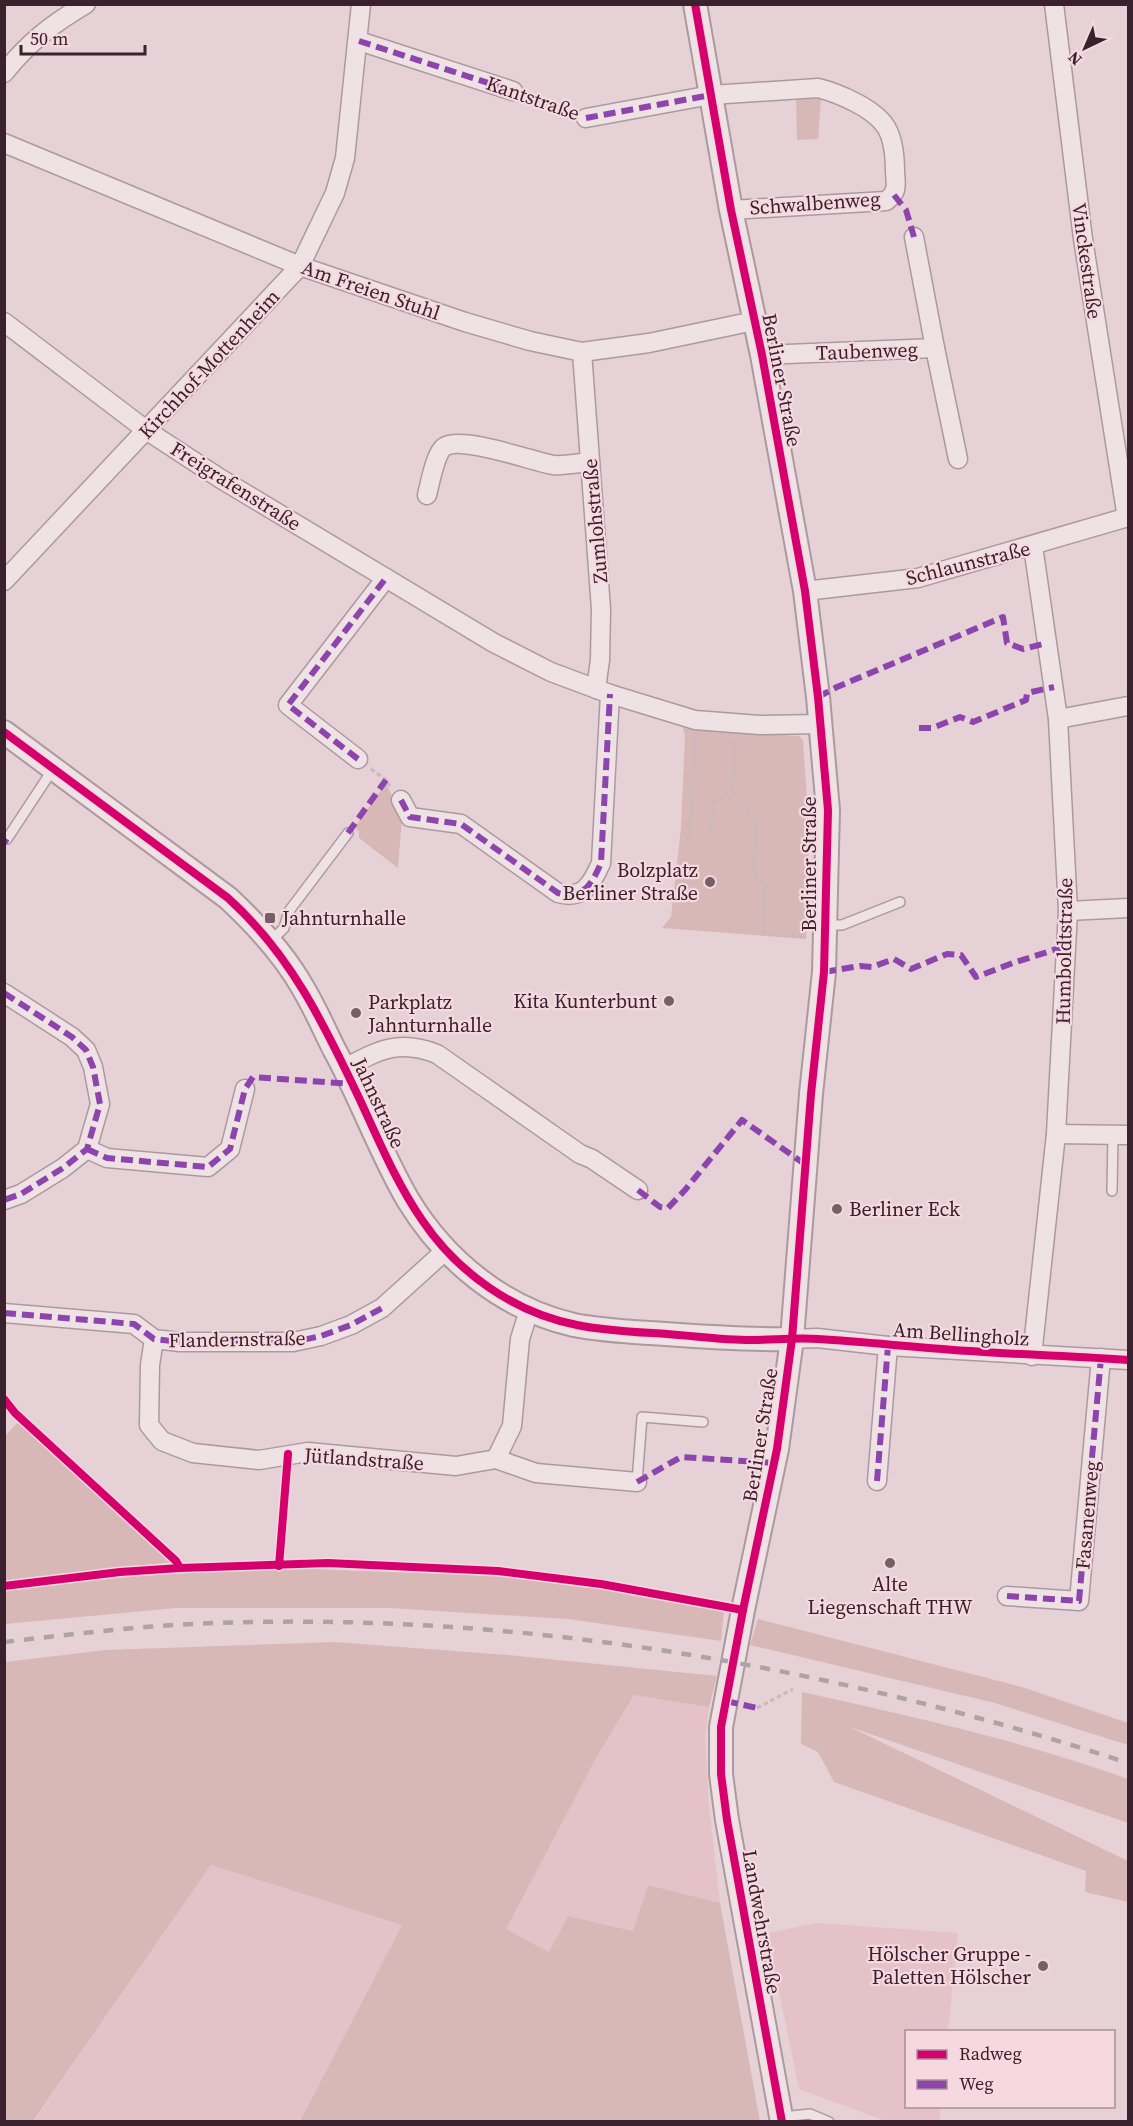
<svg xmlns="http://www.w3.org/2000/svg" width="1133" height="2126" font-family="'Source Serif 4',serif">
	<rect width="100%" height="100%" fill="#e6d1d7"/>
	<g fill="#e4c2c8">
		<path d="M634,1694L709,1707L705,1736L709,1805L720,1903L648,1885L634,1931L568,1916L549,1952L505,1929L596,1758Z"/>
		<path d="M211,1865L402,1925L300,2121L33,2122Z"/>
		<path d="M817,1923L958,1933L948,2031L906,2032V2106L941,2107L939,2121H886L799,2089L767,1933Z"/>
	</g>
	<g fill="#d8b8b7">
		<path d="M821,98L818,139L797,140L796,100Z"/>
		<path d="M683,728L799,736L803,740L808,814L809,889L806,939L662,928L671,917L681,828L685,736Z"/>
		<path d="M386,783L402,818L398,868L359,838V832L355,827Z"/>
		<path d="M18,1422L173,1562L5,1582V1436Z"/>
		<path d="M311,1569L497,1576L663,1597L724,1611L721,1641L568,1619L389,1608H176L5,1624V1590L182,1571Z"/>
		<path d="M758,1619L1022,1687L1128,1723V1745L995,1703L750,1645Z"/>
		<path d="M334,1642L508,1655L717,1676L709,1707L634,1695L596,1758L506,1929L549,1952L568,1916L633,1931L648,1885L720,1903L760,2121H300L402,1925L211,1865L33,2121H5V1662L106,1650Z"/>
		<path d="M802,1692C912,1716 1022,1741 1128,1779V1823L850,1727L1128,1861V1902L1085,1892L1086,1871L834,1782L818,1752L801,1744Z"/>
	</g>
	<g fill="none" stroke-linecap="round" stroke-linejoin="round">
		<g stroke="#ac99a0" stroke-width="12">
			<g id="service">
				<path d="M4,837L7,839L53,769"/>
				<path d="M826,925H842L900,902"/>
				<path d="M270,942L284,928L289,911L348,833"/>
				<path d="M1112,1191L1113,1135"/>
				<path d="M637,1482L642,1417L703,1422"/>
				<path d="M782,2117L810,2114L829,2122"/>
			</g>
		</g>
		<g stroke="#ac99a0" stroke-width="21">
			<g id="minor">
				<path d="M1054,4L1083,239L1127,518"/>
				<path d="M359,41L513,91"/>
				<path d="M4,73C29,42 52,24 86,4"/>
				<path d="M586,118L711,95L818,88C838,93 874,108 886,127C894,140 895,157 895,172C896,186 898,192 886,201L731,210"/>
				<path d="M4,143L300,266L465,322L530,341L582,352L649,343L754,321"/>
				<path d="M4,322L146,430L221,479L494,643L551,672L610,694L695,720L759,725L820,724"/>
				<path d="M935,348L958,459"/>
				<path d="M582,352L601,609L600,660L596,689"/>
				<path d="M762,355L935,348L914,237"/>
				<path d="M427,495C430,484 435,454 444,447C461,435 531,461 553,465C564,466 578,463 590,462"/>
				<path d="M4,581L300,266L335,193L345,158L361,4"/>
				<path d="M805,591L918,578L1128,517"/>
				<path d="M1058,719L1128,706"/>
				<path d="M358,759L288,705L386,578"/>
				<path d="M401,800L410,817L461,824L558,893C583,900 592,884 601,863L610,694"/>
				<path d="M1068,911L1128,908"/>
				<path d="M4,993L72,1037L86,1050L93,1067L100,1104L87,1149L63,1168L21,1194L4,1200"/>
				<path d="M345,1068C379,1050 399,1039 437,1054L580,1154L592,1159L638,1190"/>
				<path d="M1056,1134L1128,1135"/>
				<path d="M87,1149L107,1158L208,1167L230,1149L245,1089"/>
				<path d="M4,1313L134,1324L154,1339L180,1342H293L321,1336L351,1325L382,1308L445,1251"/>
				<path d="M154,1339L150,1365L149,1425L162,1441L193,1453L259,1460L308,1452L456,1466L496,1459L536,1473L637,1482"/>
				<path d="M792,1339L817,1338L888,1346L1128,1360"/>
				<path d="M1032,1356L1056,1134L1068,911L1058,719L1033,546"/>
				<path d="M496,1459L512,1426L520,1339L529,1310"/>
				<path d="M877,1481L888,1346"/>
				<path d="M1007,1596L1079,1601L1101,1358"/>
			</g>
		</g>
		<g stroke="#ac99a0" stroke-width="26">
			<g id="tertiary">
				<path d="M695,4L731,210L762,355L805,591L818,697L828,810L824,972L811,1094L792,1339L777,1449L743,1610L721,1727V1774L727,1820L782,2122"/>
				<path d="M4,732L228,898C257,925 284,954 303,988C315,1008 324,1029 334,1049C361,1098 380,1152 408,1200C445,1261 504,1309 574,1325C604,1331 635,1332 665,1334C707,1337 749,1340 792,1339"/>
			</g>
		</g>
		<g stroke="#c7b9be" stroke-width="3" stroke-dasharray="4.5 3" stroke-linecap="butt">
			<path d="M529,97L570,112"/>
			<path d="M736,740L733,791L757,824L753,870L765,887L764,934L806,937"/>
			<path d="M371,769L386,780L390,786"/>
			<path d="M711,833L713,801L733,791"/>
			<path d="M688,841L693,794L695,737"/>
			<path d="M757,1708L793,1689"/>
		</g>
		<use href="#service" stroke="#eee2e5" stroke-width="9"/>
		<use href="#minor" stroke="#eee2e5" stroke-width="18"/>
		<use href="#tertiary" stroke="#eee2e5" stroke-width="22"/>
		<path stroke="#ada2a6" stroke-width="4.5" stroke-dasharray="10 10" stroke-linecap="butt" d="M4,1642C75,1634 145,1625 216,1623C525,1612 835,1667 1128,1763"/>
		<g stroke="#8e44ad" stroke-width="6" stroke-dasharray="12 6" stroke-linecap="butt">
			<path d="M359,41L513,91"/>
			<path d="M586,118L711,95"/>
			<path d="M894,195L906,210L914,237"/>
			<path d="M818,697L837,687L1003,617L1007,643L1023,649L1047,643"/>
			<path d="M919,728H932L960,717L973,722L1026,700L1027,693L1054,687"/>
			<path d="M358,759L288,705L386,578"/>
			<path d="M401,800L410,817L461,824L558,893C583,900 592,884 601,863L610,694"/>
			<path d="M348,833L386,780"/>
			<path d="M4,843L7,839"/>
			<path d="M824,972L860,966L872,967L894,959L911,969L947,954L961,955L976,977L1013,963L1066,946"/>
			<path d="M4,993L72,1037L86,1050L93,1067L100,1104L87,1149L63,1168L21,1194L4,1200"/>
			<path d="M87,1149L107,1158L208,1167L230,1149L245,1089L253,1077L352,1084"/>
			<path d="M638,1190L660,1207L668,1208L685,1190L742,1120L806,1165"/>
			<path d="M4,1313L134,1324L154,1339L180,1342H293L321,1336L351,1325L382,1308"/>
			<path d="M877,1481L888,1346"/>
			<path d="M637,1482L681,1457L775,1463"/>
			<path d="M1007,1596L1079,1601L1101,1358"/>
			<path d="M726,1701L757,1708"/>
		</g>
		<g stroke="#f5d8e0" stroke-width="11">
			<g id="cycleway">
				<path d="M695,4L731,210L762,355L805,591L818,697L828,810L824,972L811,1094L792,1339L777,1449L743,1610L721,1727V1774L727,1820L782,2122"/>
				<path d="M4,732L228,898C291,955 324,1024 360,1100C379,1141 396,1182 422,1220C457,1272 514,1313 577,1325C606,1331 636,1332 667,1334C695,1336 723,1340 751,1340C773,1340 796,1337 819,1339C869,1342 920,1348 971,1351C1023,1355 1076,1356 1128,1360"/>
				<path d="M4,1399L15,1413L176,1561L180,1568"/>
				<path d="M279,1566L288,1454"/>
				<path d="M4,1586L120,1572L180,1568L328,1563L498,1571L601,1584L743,1610"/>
			</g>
		</g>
		<use href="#cycleway" stroke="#d6006c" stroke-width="8"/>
	</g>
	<g fill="#775f68" stroke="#f5d8e0" stroke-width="2">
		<circle cx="710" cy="882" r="6"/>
		<rect x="264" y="912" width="12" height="12" rx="3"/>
		<circle cx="669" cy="1001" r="6"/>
		<circle cx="356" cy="1013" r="6"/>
		<circle cx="837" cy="1209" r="6"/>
		<circle cx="890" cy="1563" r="6"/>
		<circle cx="1043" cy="1966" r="6"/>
	</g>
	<g text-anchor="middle" stroke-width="4.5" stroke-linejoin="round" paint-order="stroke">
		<g font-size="20" fill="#3b212d" stroke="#f5d8e0">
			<text transform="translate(533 98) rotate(19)" y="7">Kantstraße</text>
			<text transform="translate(815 203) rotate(-4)" y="7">Schwalbenweg</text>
			<text transform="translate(1087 261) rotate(82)" y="7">Vinckestraße</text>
			<text transform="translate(371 290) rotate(19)" y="7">Am Freien Stuhl</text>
			<text transform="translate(867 351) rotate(-2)" y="7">Taubenweg</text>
			<text transform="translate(209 364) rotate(-47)" y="7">Kirchhof-Mottenheim</text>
			<text transform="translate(782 380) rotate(79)" y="7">Berliner Straße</text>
			<text transform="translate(236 486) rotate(32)" y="7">Freigrafenstraße</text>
			<text transform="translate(595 521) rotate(-95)" y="7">Zumlohstraße</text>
			<text transform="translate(968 563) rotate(-14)" y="7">Schlaunstraße</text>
			<text transform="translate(809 864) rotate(-90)" y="7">Berliner Straße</text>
			<text transform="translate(1064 951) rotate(-89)" y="7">Humboldtstraße</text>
			<text transform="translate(379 1103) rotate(65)" y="7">Jahnstraße</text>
			<text transform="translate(961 1334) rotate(4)" y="7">Am Bellingholz</text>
			<text transform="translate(237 1339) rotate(-1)" y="7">Flandernstraße</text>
			<text transform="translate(760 1435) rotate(-81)" y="7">Berliner Straße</text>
			<text transform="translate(364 1459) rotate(4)" y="7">Jütlandstraße</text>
			<text transform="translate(1087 1515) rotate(-85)" y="7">Fasanenweg</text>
			<text transform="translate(762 1922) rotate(80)" y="7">Landwehrstraße</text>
		</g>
		<g font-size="20" fill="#3b212d" stroke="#f5d8e0" text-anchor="end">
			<text x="698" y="877">Bolzplatz<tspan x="698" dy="23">Berliner Straße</tspan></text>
			<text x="282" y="925" text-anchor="start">Jahnturnhalle</text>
			<text x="657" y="1008">Kita Kunterbunt</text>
			<text x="368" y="1009" text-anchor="start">Parkplatz<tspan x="368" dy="23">Jahnturnhalle</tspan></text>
			<text x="849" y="1216" text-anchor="start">Berliner Eck</text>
			<text x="890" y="1591" text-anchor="middle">Alte<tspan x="890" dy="23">Liegenschaft THW</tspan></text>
			<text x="1031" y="1961">Hölscher Gruppe -<tspan x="1031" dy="23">Paletten Hölscher</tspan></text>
		</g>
	</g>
	<rect width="1133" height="2126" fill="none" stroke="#3b212d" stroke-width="12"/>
	<rect x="905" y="2030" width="210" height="78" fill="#f5d8e0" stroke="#ab8f98" stroke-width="1.5"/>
	<rect x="917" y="2050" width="30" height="9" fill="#d6006c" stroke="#ab8f98" stroke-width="1.5"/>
	<text x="959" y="2060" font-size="18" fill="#3b212d">Radweg</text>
	<rect x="917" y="2080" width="30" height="9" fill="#8e44ad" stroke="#ab8f98" stroke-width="1.5"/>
	<text x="959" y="2090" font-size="18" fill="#3b212d">Weg</text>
	<g transform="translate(1085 48) rotate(224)" stroke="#f5d8e0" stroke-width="4.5" paint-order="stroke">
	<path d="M0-4.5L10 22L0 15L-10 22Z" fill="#3b212d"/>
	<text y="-9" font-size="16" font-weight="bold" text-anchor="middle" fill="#3b212d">N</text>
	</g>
	<path d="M21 45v9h124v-9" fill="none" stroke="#3b212d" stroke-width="3"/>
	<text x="30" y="45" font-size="18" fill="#3b212d" stroke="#f5d8e0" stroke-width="4.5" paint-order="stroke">50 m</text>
</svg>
